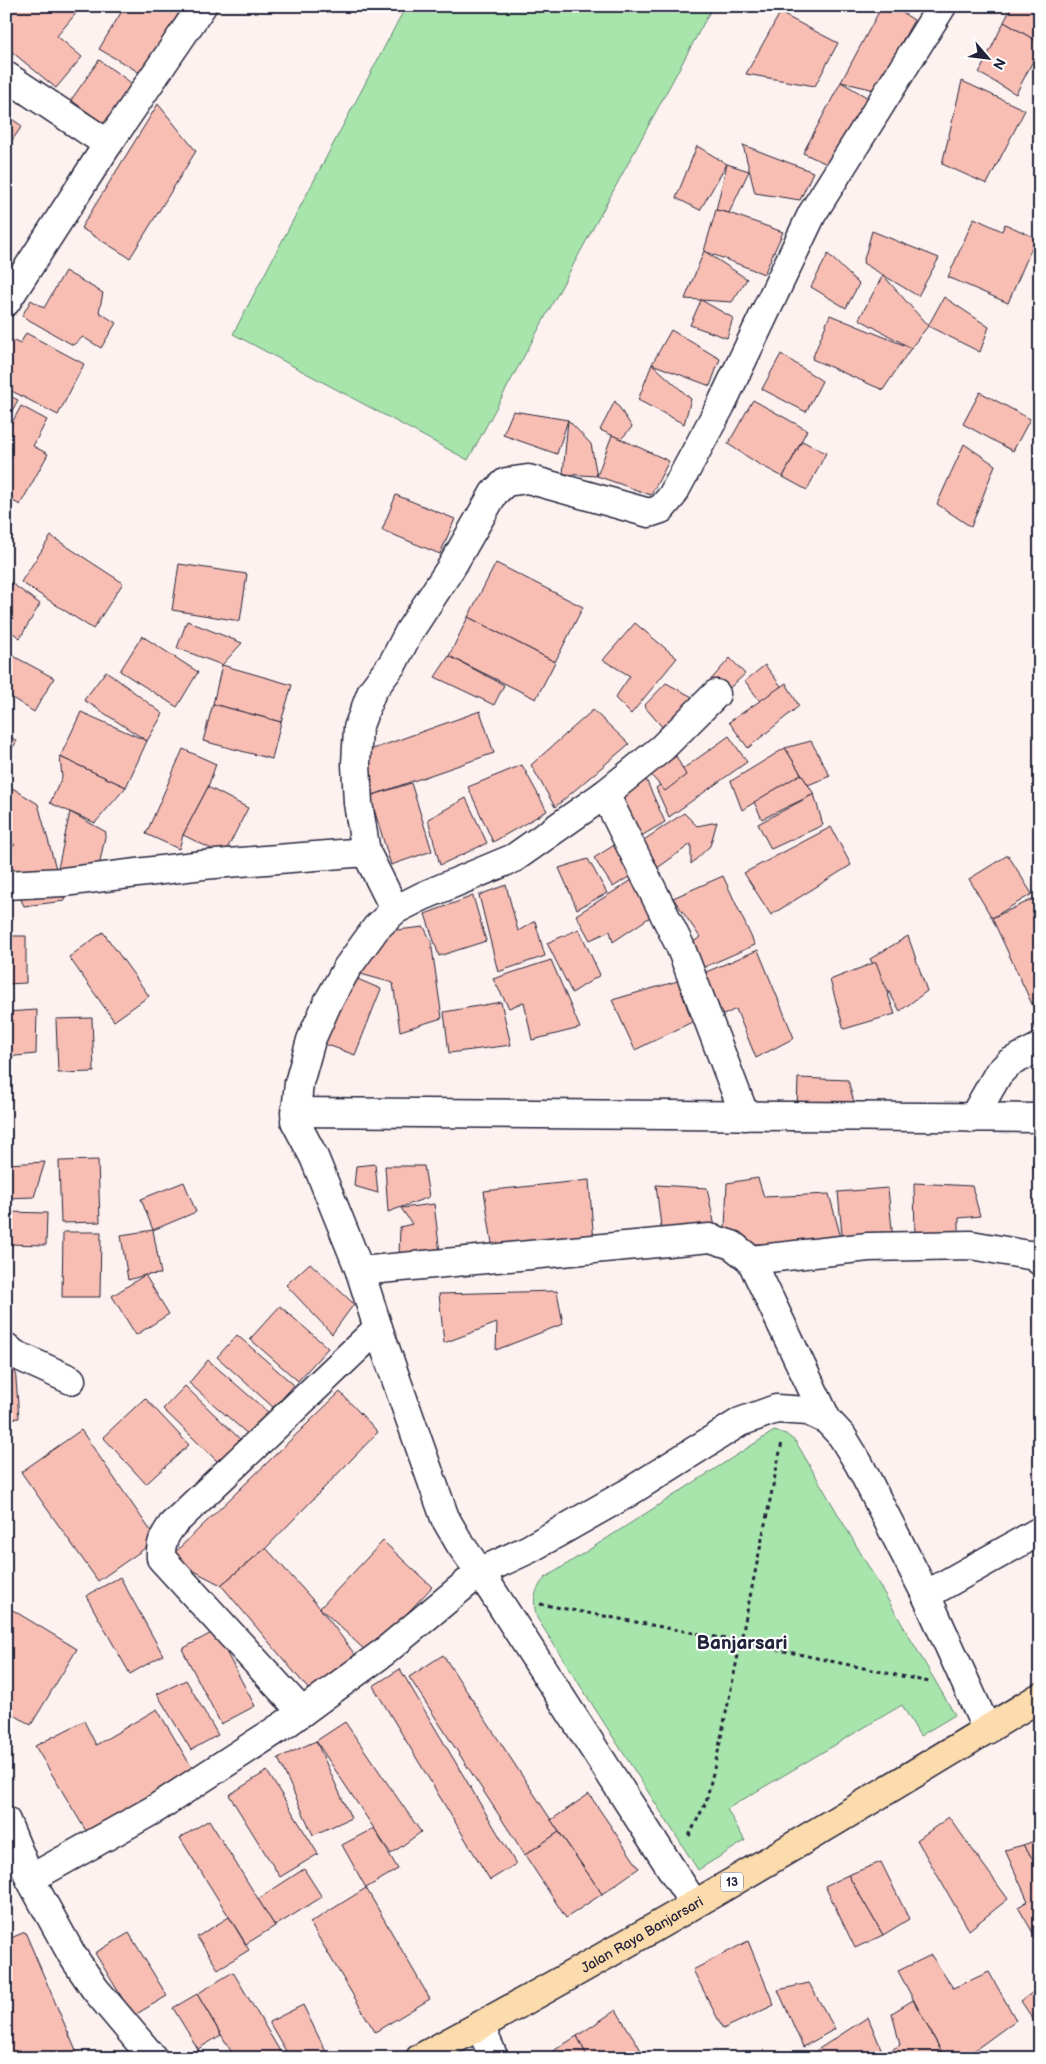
<svg xmlns="http://www.w3.org/2000/svg" width="1046" height="2064" font-family="'Balsamiq Sans',sans-serif">
	<rect width="100%" height="100%" fill="#fef2f0"/>
	<filter id="ink" filterUnits="userSpaceOnUse"><feTurbulence type="fractalNoise" baseFrequency=".02" numOctaves="2"/><feDisplacementMap in="SourceGraphic" scale="10" xChannelSelector="R" yChannelSelector="G"/><feConvolveMatrix kernelMatrix="1 2 1 2 8 2 1 2 1" color-interpolation-filters="sRGB"/></filter>
	<g filter="url(#ink)">
		<g fill="#a7e5ac" stroke="#648474">
			<path d="M406,6H713L468,460L233,334Z"/>
			<path d="M774,1431L786,1434L796,1442L955,1715L920,1736L902,1705L727,1809L745,1841L698,1870L537,1618C532,1602 534,1590 545,1578Z"/>
		</g>
		<g fill="#f9beb3" stroke="#22223b">
			<path d="M8,6H82L57,36L82,57L56,88L6,47V8Z"/>
			<path d="M125,6H183L142,74L99,49Z"/>
			<path d="M882,6H892L914,20L875,90L841,82Z"/>
			<path d="M900,6H927L923,13Z"/>
			<path d="M1012,6H1040V43L1004,22Z"/>
			<path d="M780,13L838,43L815,86L746,74Z"/>
			<path d="M1004,22L1040,43V47L1016,94L979,73Z"/>
			<path d="M99,60L137,87L108,127L71,100Z"/>
			<path d="M962,81L1025,110L987,184L942,164Z"/>
			<path d="M841,82L870,99L829,165L803,153Z"/>
			<path d="M158,104L196,151L130,258L81,228Z"/>
			<path d="M6,115L22,126L6,149Z"/>
			<path d="M743,145L813,172L800,200L755,193Z"/>
			<path d="M697,146L727,164L700,210L676,198Z"/>
			<path d="M727,164L749,171L729,213L716,210Z"/>
			<path d="M716,210L729,213L783,232L764,274L704,251Z"/>
			<path d="M974,218L1002,231L1005,224L1036,238L1008,303L948,277Z"/>
			<path d="M872,231L939,258L918,296L863,263Z"/>
			<path d="M704,251L747,279L732,302L685,299Z"/>
			<path d="M828,254L859,284L846,308L811,287Z"/>
			<path d="M65,271L103,293L99,312L116,323L101,348L83,337L73,345L22,316L31,300L44,308Z"/>
			<path d="M883,275L928,326L911,348L859,319Z"/>
			<path d="M944,297L989,327L980,352L928,326Z"/>
			<path d="M701,300L733,318L727,338L690,325Z"/>
			<path d="M830,315L911,348L883,390L812,359Z"/>
			<path d="M671,330L720,359L710,386L652,364Z"/>
			<path d="M26,333L84,364L58,415L6,388V341L8,338L20,344Z"/>
			<path d="M781,354L822,381L806,412L762,389Z"/>
			<path d="M652,364L691,399L684,424L638,400Z"/>
			<path d="M980,392L1030,419L1013,451L963,424Z"/>
			<path d="M6,394L18,400L6,422Z"/>
			<path d="M753,400L807,430L783,477L757,463L728,444Z"/>
			<path d="M615,401L632,427L621,439L600,430Z"/>
			<path d="M21,406L47,420L33,446L48,454L20,505L6,497V434Z"/>
			<path d="M513,411L568,420L557,454L503,435Z"/>
			<path d="M568,420L591,444L597,476L563,474Z"/>
			<path d="M612,435L669,461L651,495L597,476Z"/>
			<path d="M802,441L826,453L807,490L783,477Z"/>
			<path d="M964,444L995,465L971,527L937,504Z"/>
			<path d="M396,495L455,519L440,554L382,530Z"/>
			<path d="M51,536L123,583L93,629L21,582Z"/>
			<path d="M496,563L583,607L555,662L468,617Z"/>
			<path d="M179,564L247,574L240,621L172,610Z"/>
			<path d="M6,579L40,604L20,638L6,628Z"/>
			<path d="M468,617L555,662L536,699L449,656Z"/>
			<path d="M187,621L242,643L222,665L177,648Z"/>
			<path d="M635,623L677,658L631,714L615,698L630,676L603,660Z"/>
			<path d="M142,636L198,672L177,707L120,671Z"/>
			<path d="M6,652L54,678L34,712L6,694Z"/>
			<path d="M449,656L504,685L494,705L435,677Z"/>
			<path d="M730,658L745,674L724,693L708,683Z"/>
			<path d="M222,665L292,685L281,722L213,704Z"/>
			<path d="M765,665L781,686L762,704L745,681Z"/>
			<path d="M106,671L163,714L147,741L84,700Z"/>
			<path d="M666,683L698,700L663,728L644,706Z"/>
			<path d="M786,683L799,706L748,748L729,722Z"/>
			<path d="M213,704L281,722L272,759L203,741Z"/>
			<path d="M593,710L629,744L555,807L531,765Z"/>
			<path d="M480,711L494,753L370,796L356,755Z"/>
			<path d="M81,712L147,741L126,787L60,757Z"/>
			<path d="M6,734L17,741L6,758Z"/>
			<path d="M729,736L747,762L669,817L656,788Z"/>
			<path d="M811,741L830,776L808,785L785,748Z"/>
			<path d="M785,748L801,774L742,810L731,781Z"/>
			<path d="M183,749L216,764L208,787L183,835L179,849L146,834Z"/>
			<path d="M676,756L686,775L665,791L651,775Z"/>
			<path d="M60,757L126,787L95,823L50,803L62,777Z"/>
			<path d="M522,765L547,811L493,842L468,787Z"/>
			<path d="M640,766L665,822L641,836L607,792Z"/>
			<path d="M801,774L814,794L762,819L754,802Z"/>
			<path d="M411,783L432,851L391,865L370,796Z"/>
			<path d="M6,784L38,804L65,901L24,906L6,868V850L15,845L6,839Z"/>
			<path d="M208,787L248,808L224,855L183,835Z"/>
			<path d="M814,794L823,825L771,849L758,824Z"/>
			<path d="M466,798L487,843L440,865L428,819Z"/>
			<path d="M70,812L106,832L96,881L57,873Z"/>
			<path d="M684,813L697,826L717,822L710,846L691,864V844L649,874L626,852Z"/>
			<path d="M831,827L851,865L771,915L744,873Z"/>
			<path d="M619,842L638,871L613,887L594,858Z"/>
			<path d="M1008,855L1032,894L992,918L969,879Z"/>
			<path d="M588,859L607,893L577,909L559,868Z"/>
			<path d="M723,876L755,945L693,972L687,947L700,937L673,898Z"/>
			<path d="M637,877L656,913L613,942L610,931L590,940L576,915Z"/>
			<path d="M506,885L518,931L535,921L545,956L498,972L479,895Z"/>
			<path d="M473,896L486,941L439,956L425,914Z"/>
			<path d="M1040,896V1000L1032,1004L992,918Z"/>
			<path d="M424,927L431,941L442,1018L400,1031L393,983L357,973L388,931Z"/>
			<path d="M579,929L600,975L572,993L547,943Z"/>
			<path d="M103,932L149,996L114,1021L69,957Z"/>
			<path d="M6,936H26V983L6,984Z"/>
			<path d="M908,936L927,991L900,1011L870,959Z"/>
			<path d="M758,950L794,1038L756,1058L736,1009L713,1020L699,975Z"/>
			<path d="M551,960L580,1028L532,1040L524,1002L509,1008L493,979Z"/>
			<path d="M876,962L895,1014L844,1029L830,980Z"/>
			<path d="M348,975L381,989L355,1055L325,1044Z"/>
			<path d="M678,981L692,1022L635,1050L612,1000Z"/>
			<path d="M1040,1000V1018L1032,1004Z"/>
			<path d="M501,1002L511,1045L449,1053L444,1012Z"/>
			<path d="M37,1010L36,1054L6,1057V1012Z"/>
			<path d="M92,1018L94,1072L58,1073L56,1019Z"/>
			<path d="M798,1078L848,1080L856,1110H797Z"/>
			<path d="M98,1160L100,1222L61,1223L59,1161Z"/>
			<path d="M45,1162L34,1197L6,1198V1164Z"/>
			<path d="M375,1164L378,1193L354,1186L356,1166Z"/>
			<path d="M385,1166H424L429,1197L388,1212Z"/>
			<path d="M758,1178L764,1197L829,1194L843,1245L753,1244L725,1228L727,1183Z"/>
			<path d="M589,1180L594,1242L493,1250L484,1191Z"/>
			<path d="M184,1182L196,1212L153,1230L141,1199Z"/>
			<path d="M914,1183L972,1186L980,1216L959,1218V1235L915,1238Z"/>
			<path d="M656,1185L707,1188L715,1227L662,1235Z"/>
			<path d="M888,1188L893,1240L843,1245L838,1192Z"/>
			<path d="M434,1204L440,1253L399,1256L400,1227L412,1224L401,1208Z"/>
			<path d="M6,1212L47,1213L46,1245L6,1244Z"/>
			<path d="M153,1230L161,1274L145,1275L128,1280L121,1235Z"/>
			<path d="M63,1232H101L100,1297H62Z"/>
			<path d="M310,1263L354,1304L332,1334L286,1285Z"/>
			<path d="M145,1275L169,1314L136,1335L112,1296Z"/>
			<path d="M557,1291L563,1324L496,1350L497,1323L444,1343L439,1294Z"/>
			<path d="M280,1306L328,1348L298,1381L250,1339Z"/>
			<path d="M237,1335L294,1385L274,1408L217,1357Z"/>
			<path d="M14,1354L19,1418L6,1419V1355Z"/>
			<path d="M208,1360L269,1413L250,1436L189,1383Z"/>
			<path d="M185,1386L240,1439L218,1462L163,1409Z"/>
			<path d="M340,1392L378,1432L266,1548L221,1585L169,1558Z"/>
			<path d="M145,1398L189,1445L146,1484L103,1437Z"/>
			<path d="M81,1430L157,1540L98,1581L21,1472Z"/>
			<path d="M383,1541L432,1587L369,1654L320,1608Z"/>
			<path d="M266,1548L320,1608L359,1660L315,1697L221,1585Z"/>
			<path d="M120,1577L163,1655L130,1674L86,1596Z"/>
			<path d="M6,1606L77,1649L31,1725L6,1710Z"/>
			<path d="M215,1631L255,1706L221,1724L182,1649Z"/>
			<path d="M443,1655L559,1832L525,1855L409,1677Z"/>
			<path d="M400,1669L516,1864L490,1880L373,1686Z"/>
			<path d="M186,1680L218,1735L191,1750L157,1694Z"/>
			<path d="M157,1709L195,1773L89,1836L35,1746L84,1721L96,1745Z"/>
			<path d="M345,1722L421,1832L391,1854L316,1741Z"/>
			<path d="M316,1741L351,1818L313,1835L278,1758Z"/>
			<path d="M267,1771L318,1854L280,1877L229,1795Z"/>
			<path d="M589,1794L639,1868L602,1894L551,1820Z"/>
			<path d="M949,1817L1008,1899L969,1930L917,1840Z"/>
			<path d="M209,1820L275,1926L246,1944L180,1838Z"/>
			<path d="M374,1828L398,1869L366,1888L342,1845Z"/>
			<path d="M559,1832L602,1894L566,1918L525,1855Z"/>
			<path d="M1040,1839V1869L1023,1845Z"/>
			<path d="M1023,1845L1040,1869V1945L1018,1907L1028,1901L1005,1850Z"/>
			<path d="M881,1862L909,1919L883,1935L848,1875Z"/>
			<path d="M304,1869L322,1897L275,1926L258,1899Z"/>
			<path d="M848,1875L883,1935L855,1948L825,1886Z"/>
			<path d="M366,1888L430,1999L375,2032L310,1923Z"/>
			<path d="M229,1917L249,1950L218,1969L197,1937Z"/>
			<path d="M25,1932L79,2058H6V1940Z"/>
			<path d="M129,1933L167,1996L133,2016L95,1953Z"/>
			<path d="M748,1941L774,2005L723,2029L693,1970Z"/>
			<path d="M931,1955L953,1988L989,1972L1016,2020L964,2058H945L898,1971Z"/>
			<path d="M233,1972L284,2058H235L197,1994Z"/>
			<path d="M809,1983L835,2029L803,2047L778,1990Z"/>
			<path d="M1040,1987V2019L1035,2022L1021,2001Z"/>
			<path d="M197,1994L221,2035L198,2049L173,2008Z"/>
			<path d="M913,2000L945,2058H890L888,2052L900,2045L892,2013Z"/>
			<path d="M303,2005L329,2058H290L269,2022Z"/>
			<path d="M616,2010L646,2058H588L577,2036Z"/>
			<path d="M868,2017L885,2058H805Z"/>
			<path d="M577,2036L588,2058H542Z"/>
			<path d="M198,2049L203,2058H184Z"/>
		</g>
		<g fill="none" stroke-linecap="round" stroke-linejoin="round">
			<g stroke="#22223b" stroke-width="31">
				<g id="minor">
					<path d="M6,76L108,144"/>
					<path d="M6,302L108,144L202,6"/>
					<path d="M716,694L662,748L605,794L514,858L423,896L395,910L376,928L347,968L327,1004L311,1040L299,1083L295,1121L314,1157L360,1271L378,1328L445,1518L460,1544L480,1572L529,1549L626,1494L740,1422L776,1409L808,1411L827,1420L842,1436L859,1464L926,1595L987,1730"/>
					<path d="M605,794L680,946L745,1116"/>
					<path d="M366,852L358,803L356,764L358,728L372,691L393,663L409,632L452,566L494,493L506,482L528,479L649,513L661,509L672,496L721,405L812,214L942,6"/>
					<path d="M6,885L63,882L203,865L366,852L395,910"/>
					<path d="M295,1112L1040,1118"/>
					<path d="M973,1118L998,1074L1009,1063L1040,1047"/>
					<path d="M751,1260L868,1247L971,1245L1034,1256L1040,1261"/>
					<path d="M360,1271L710,1238L732,1245L751,1260L827,1420"/>
					<path d="M6,1347L14,1354L71,1380"/>
					<path d="M926,1595L1040,1531"/>
					<path d="M302,1712L161,1558C160,1544 164,1536 172,1525L378,1328"/>
					<path d="M6,1821L30,1879L72,1955L95,1989L153,2058"/>
					<path d="M30,1879L155,1809L287,1723L384,1652L480,1572L694,1904"/>
					<path d="M480,2026L494,2058"/>
				</g>
			</g>
			<g stroke="#22223b" stroke-width="31">
				<g id="trunk">
					<path id="s1" d="M420,2058C631,1945 836,1822 1040,1697"/>
				</g>
			</g>
			<g stroke="#22223b" stroke-width="3" stroke-dasharray="4 4" stroke-linecap="butt">
				<path d="M540,1604L742,1642L929,1682"/>
				<path d="M689,1836L706,1802L718,1752L782,1442"/>
			</g>
			<use href="#minor" stroke="#fff" stroke-width="28"/>
			<use href="#trunk" stroke="#fcdcac" stroke-width="28"/>
		</g>
	</g>
	<g text-anchor="middle" stroke-width="4.5" stroke-linejoin="round" paint-order="stroke">
		<rect fill="#fff" stroke="#646476" stroke-width="1" x="721" y="1872.5" width="22" height="19" rx="4"/>
		<g font-size="12" font-weight="bold" fill="#22223b">
			<text x="732" y="1886">13</text>
		</g>
		<g font-size="14" fill="#22223b" stroke="#fff">
			<text dy="5" stroke="none"><textPath href="#s1" startOffset="254">Jalan Raya Banjarsari</textPath></text>
		</g>
		<g font-size="19" font-weight="bold" fill="#22223b" stroke="#fff">
			<text x="742" y="1649">Banjarsari</text>
		</g>
	</g>
	<rect width="1046" height="2064" fill="none" stroke="#fff" stroke-width="25"/>
	<rect x="12" y="12" width="1021" height="2039" fill="none" stroke="#22223b" stroke-width="2" filter="url(#ink)"/>
	<g transform="translate(988 58) rotate(118)" stroke="#ffffff" stroke-width="4" paint-order="stroke">
	<path d="M0-4L9 19L0 12L-9 19Z" fill="#22223b"/>
	<text y="-8" font-size="14" font-weight="bold" text-anchor="middle" fill="#22223b">N</text>
	</g>
</svg>
